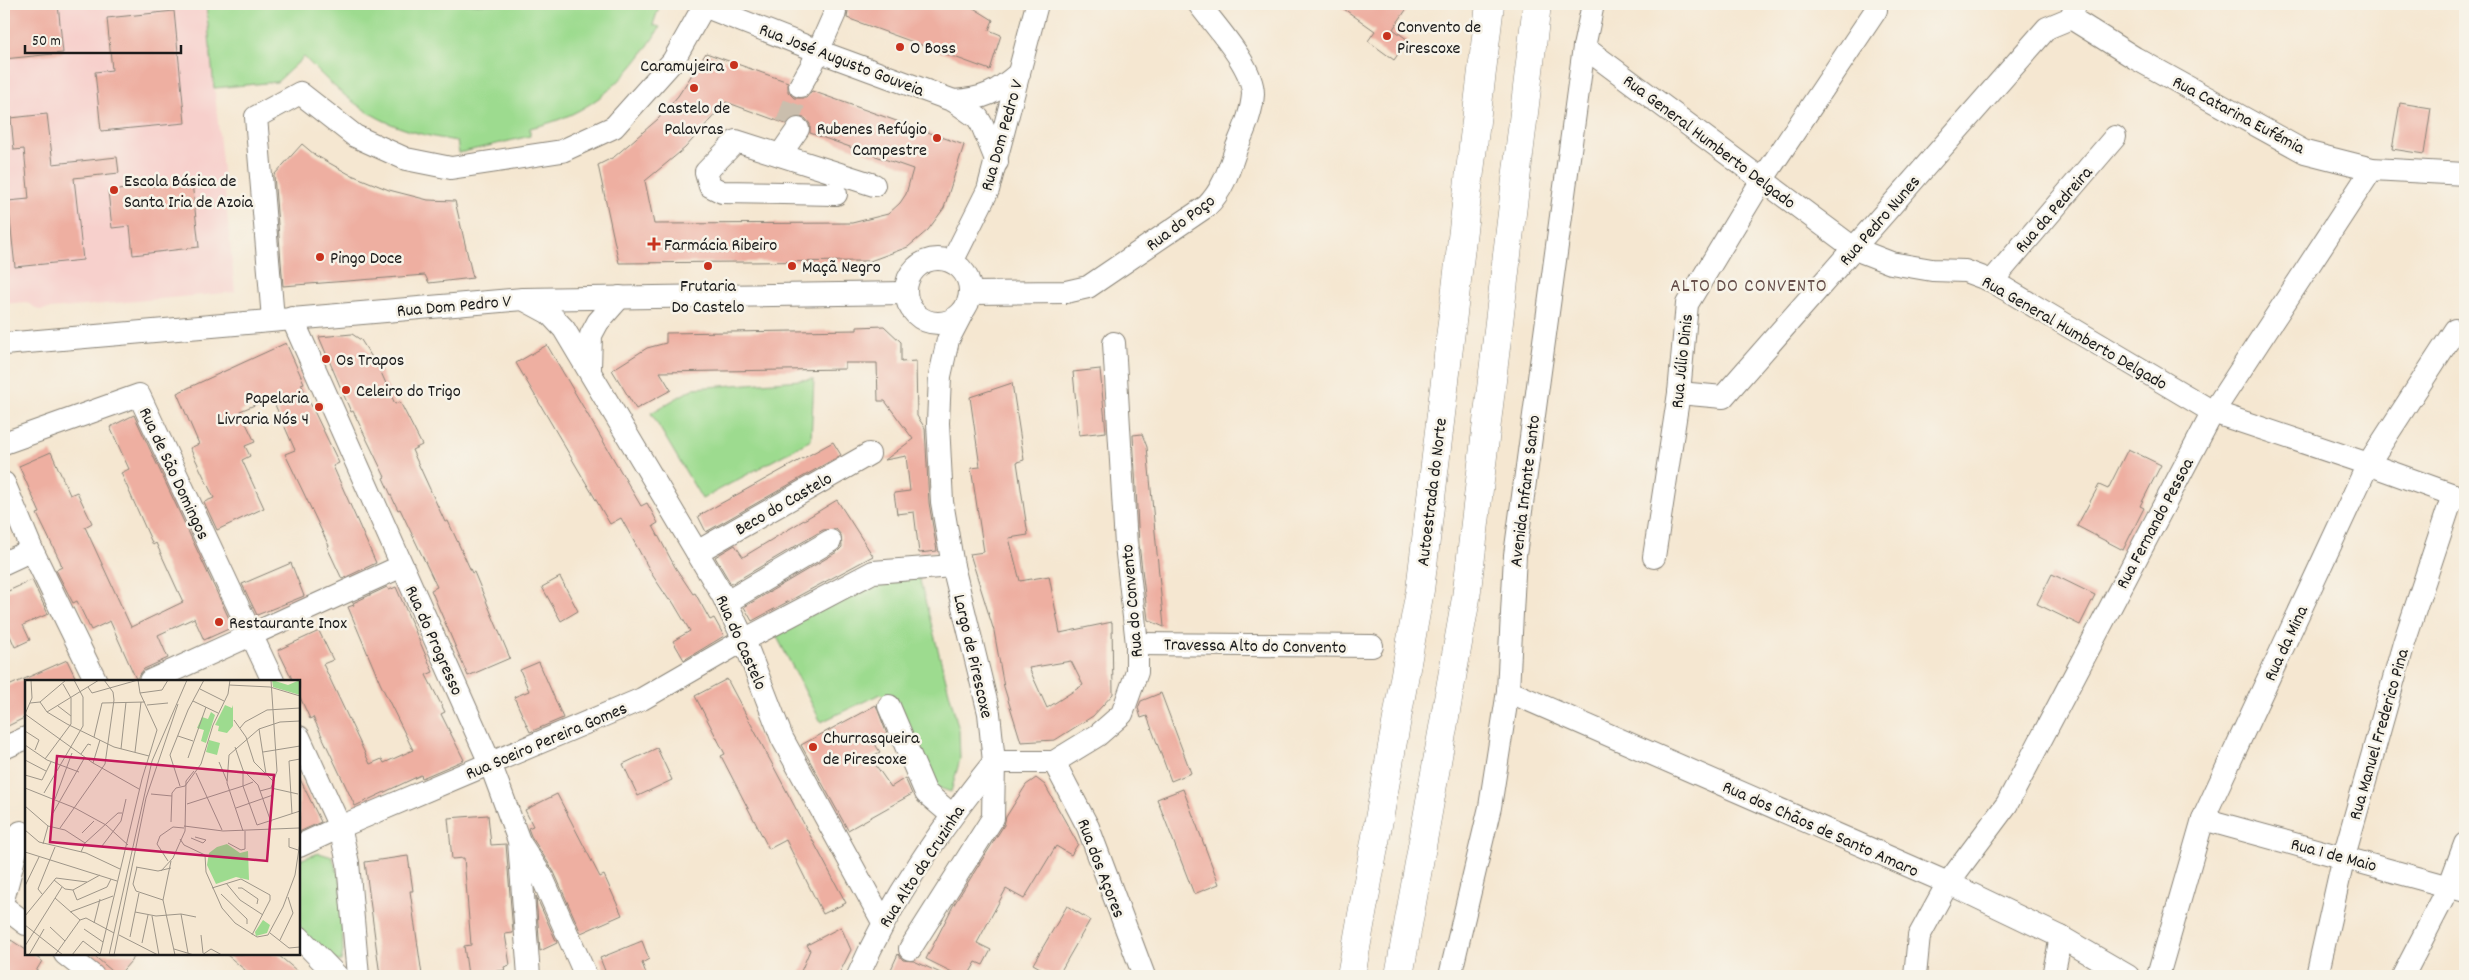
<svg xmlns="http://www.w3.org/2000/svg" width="2469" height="980" font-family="Dekko,sans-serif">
	<rect width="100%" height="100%" fill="#f7f3e8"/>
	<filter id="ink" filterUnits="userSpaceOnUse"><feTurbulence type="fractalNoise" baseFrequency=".02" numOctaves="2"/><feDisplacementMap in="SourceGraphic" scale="10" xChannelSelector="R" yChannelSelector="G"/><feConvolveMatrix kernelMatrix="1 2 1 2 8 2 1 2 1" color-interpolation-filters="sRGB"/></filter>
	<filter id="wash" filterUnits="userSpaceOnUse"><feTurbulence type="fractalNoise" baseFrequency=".0096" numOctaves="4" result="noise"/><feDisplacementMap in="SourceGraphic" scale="20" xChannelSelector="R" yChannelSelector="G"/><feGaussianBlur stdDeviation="1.12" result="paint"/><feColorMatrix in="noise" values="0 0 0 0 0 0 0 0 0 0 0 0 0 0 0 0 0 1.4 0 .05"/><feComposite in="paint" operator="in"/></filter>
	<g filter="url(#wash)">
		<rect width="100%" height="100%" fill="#f5e7d1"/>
		<path fill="#f7d0cc" d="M4,4H206L235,292L39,310L26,302L4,304Z"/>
		<g fill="#9ddb8f" stroke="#5c7c56">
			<path d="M206,4H660L653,25L660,27C628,80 591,115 530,128V136L459,153L457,141C383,130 355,109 304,57L277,82L214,88Z"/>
			<path d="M814,379L811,440L702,499L651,413L694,388Z"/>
			<path d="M919,577L959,730L960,759L951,792L931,785L889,697L880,694L821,722L775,633L879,581Z"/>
			<path d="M319,853L332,857L341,882L343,952L341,961H333L299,931V860Z"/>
		</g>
		<g id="blocks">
			<g fill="#eeafa1" fill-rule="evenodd">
				<path d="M4,4H58L63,53L4,59Z"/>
				<path d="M844,4H967L993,20L989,30L1001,35L990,70L847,18L848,11Z"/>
				<path d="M1337,4H1410L1393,29L1408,40L1394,60L1368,41L1375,31Z"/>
				<path d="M174,11L185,123L101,131L95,72L112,70L107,18Z"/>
				<path d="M706,53L788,82V92L794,98H806L812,91L964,145L944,208L928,230L908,247L870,261L619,263L598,165L614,157L658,119L678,96ZM726,102L786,124L793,117L805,118L810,124V133L913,169L906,194L900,203L888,214L852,223L654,224L645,181L685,148Z"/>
				<path d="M2400,103L2431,108L2424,154L2392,149Z"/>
				<path d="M47,114L53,164L117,157L119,173L74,178L83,260L15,267L8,201L29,199L24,149L14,150L11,118Z"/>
				<path d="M302,144L315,155L349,174L389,190L428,200L455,201L473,278L429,283L425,275L283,286L274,175Z"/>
				<path d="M192,182L199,247L133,255L130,226L112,228L108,191Z"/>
				<path d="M884,326L901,342V362L916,361L917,416L925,428L929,503L937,551L919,553L914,512L897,514L894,493L910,491L906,456L885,460L913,439L885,401H878L877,363H845V369L660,372L671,390L636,409L612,370L647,348L666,343V333L857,330V327Z"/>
				<path d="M352,334L361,340L380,370L395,404L400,402L422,445L412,450L445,522L448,521L472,573L474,572L510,658L468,676L431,590L437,587L400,509L398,510L383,478L385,477L353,411L351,412L319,337Z"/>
				<path d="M286,343L304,383L301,384L339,463L333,466L376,563L342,579L327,547L329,546L285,454L295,450L272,398L240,411L255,442L245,446L250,456L242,460L264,508L217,530L204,502L214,498L190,448L199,444L177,393Z"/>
				<path d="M547,345L641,506L647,503L658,523L653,526L675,567L693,594L695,593L710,620L714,618L724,636L684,660L673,641L690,631L671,599L669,600L653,576L621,518L610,524L516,363Z"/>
				<path d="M1100,369L1106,432L1079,435L1073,372Z"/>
				<path d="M1012,383L1024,460L1017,462L1028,535L1009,538L1020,581L1049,576L1060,633L1112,622L1113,694L1093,716L1055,740L1021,742L1004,687L994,631L970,554L984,552L971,468L980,467L970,397ZM1071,661L1083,685L1047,708L1029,668Z"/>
				<path d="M134,415L233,627L204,640L194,618L158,635L168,658L144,669L136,679L110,621L91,630L77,601L73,603L56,570L62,567L60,561L37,514L40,513L19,466L51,452L70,495L77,492L92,523L85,527L131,627L183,602L156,543L153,545L121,473L129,469L110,427Z"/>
				<path d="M1142,434L1147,447L1164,627L1148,620L1139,544L1133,435Z"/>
				<path d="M833,442L841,455L706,532L698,516Z"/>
				<path d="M2128,449L2161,465L2140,506L2144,508L2123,550L2077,526L2099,485L2108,489Z"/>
				<path d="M837,500L873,556L752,621L744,607L837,552L842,547L841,535L836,529L823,530L731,584L715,557L735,545L743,557Z"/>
				<path d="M291,563L304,596L257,615L242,584Z"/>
				<path d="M2052,574L2095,595L2080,625L2037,604Z"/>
				<path d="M560,577L578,611L561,621L542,587Z"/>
				<path d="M32,580L48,614L23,625L30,640L15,647L4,622V593Z"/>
				<path d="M387,587L389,590L396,587L433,672L426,675L445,712L441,714L464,760L422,778L421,775L355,806L313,717L310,719L299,695V681H293L278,650L319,631L333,660L323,664L370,764L382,759L384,763L413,750L380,683L348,607L354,605L353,603Z"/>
				<path d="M67,660L77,681H26V717L4,728V688Z"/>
				<path d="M539,662L563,718L530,732L514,697L529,691L520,670Z"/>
				<path d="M727,679L846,903L823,914L786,840L769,849L721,756L725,754L695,696Z"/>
				<path d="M1161,693L1191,773L1171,781L1147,716L1141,718L1138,708L1141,701Z"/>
				<path d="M876,705L888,737L875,744L880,752L870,757L891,787L905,778L912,794L848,830L801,745Z"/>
				<path d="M657,748L672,780L638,796L623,764Z"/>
				<path d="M299,777L321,822L299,832Z"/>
				<path d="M1036,778L1045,785L1078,844L1071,855L1056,846L1024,899L1006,889L977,943L991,950L983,965L976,962L968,976H960L926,959L953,906L1004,825L1006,817L1026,785Z"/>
				<path d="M1183,789L1219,884L1194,894L1157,799Z"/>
				<path d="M557,794L600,877L604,875L622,915L581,933L554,872L531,836L528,828L533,826L525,810Z"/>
				<path d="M488,815L491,845L506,844L513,933L505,934L510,965L504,967L505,970L468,975L464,946L471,945L464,858L452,859L448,818Z"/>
				<path d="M408,856L413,891H410L422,975L380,976L365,862Z"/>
				<path d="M536,896L557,943L540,951Z"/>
				<path d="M1067,906L1090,920L1058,976H1054L1033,964Z"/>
				<path d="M841,927L851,950L838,976H799L810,950L807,945Z"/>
				<path d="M11,940L26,950V954H32L42,961L33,976H4V952Z"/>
				<path d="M642,941L649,959L642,963L647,976H607L600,958Z"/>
				<path d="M92,954H137L118,976Z"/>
				<path d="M226,954H277L303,976H252Z"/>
				<path d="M898,954L903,960L914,961L947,976H888Z"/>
			</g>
		</g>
	</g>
	<g filter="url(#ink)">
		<use href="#blocks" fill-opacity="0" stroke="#888276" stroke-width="1"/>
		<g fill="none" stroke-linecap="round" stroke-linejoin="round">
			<path stroke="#cabead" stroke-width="22" stroke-dasharray="22 11" stroke-linecap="butt" d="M787,124L800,86"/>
			<g stroke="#888276" stroke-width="24">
				<g id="minor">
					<path d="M703,4L704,6L818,51L954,101L978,118L982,125L997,162"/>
					<path d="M2075,5L2071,18L2135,58L2305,152L2372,169L2465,174"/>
					<path d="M1584,47L1855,249L1891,263L1932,270L1965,271L1992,281L2213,412L2368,464L2465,499"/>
					<path d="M800,86L812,65L835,13"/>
					<path d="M954,101C984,99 996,93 1019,73"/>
					<path d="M780,155L798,129"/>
					<path d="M836,194L722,192L710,186L706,172L736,141L874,185"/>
					<circle cx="938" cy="291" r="32"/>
					<path d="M952,262L988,190L1037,4"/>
					<path d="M1992,281L2115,137"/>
					<path d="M970,293L1066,292L1088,287L1207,206C1223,190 1229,170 1236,149C1243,132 1252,113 1253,94C1253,66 1215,26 1199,4"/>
					<path d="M523,299L549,313L564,329L723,596L744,640L782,738L883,922"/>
					<path d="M292,318L490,763L519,841L529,976"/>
					<path d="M273,319L256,117L300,93L355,136L406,159L451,168L562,151L614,127L673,61L704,6"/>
					<path d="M4,344L523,299L906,293"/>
					<path d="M590,368L591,335L598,322L620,297"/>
					<path d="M1679,393L1723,397L2047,28L2071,18"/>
					<path d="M4,443L139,395L273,681"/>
					<path d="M4,483L32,550L96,681"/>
					<path d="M697,552L869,454"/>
					<path d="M1654,557L1679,393L1687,304L1762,180L1876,10"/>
					<path d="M4,563L32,550"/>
					<path d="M727,602L830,541"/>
					<path d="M1137,644L1372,646"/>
					<path d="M150,681L402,566"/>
					<path d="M1508,691L1948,883L2061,937L2128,976"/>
					<path d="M889,706L926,793L952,815"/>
					<path d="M299,737L340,827L642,699L744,640L873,572L953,566"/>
					<path d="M4,748L26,738"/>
					<path d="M994,762H1054L1098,735L1122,714L1137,672V644L1126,545L1114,343"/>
					<path d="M1054,762L1088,827L1144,976"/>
					<path d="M2203,819L2465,891"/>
					<path d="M520,843L542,877L586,976"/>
					<path d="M299,846L340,827L348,863L358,976"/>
					<path d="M4,896L21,832"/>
					<path d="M4,907L26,924"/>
					<path d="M299,937L337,976"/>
					<path d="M910,949L993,818L994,762L989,713L953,566L942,502L938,423L940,376L948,340L962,313"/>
					<path d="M65,954L93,976"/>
					<path d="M858,976C892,898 941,828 994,762"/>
					<path d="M1450,976L1490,807L1508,691L1515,555L1584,47L1593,4"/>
					<path d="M1915,976L1919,936L1948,883L2007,804L2213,412L2372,169"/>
					<path d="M2053,976L2061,937"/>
					<path d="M2158,976L2203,819L2368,464L2455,330"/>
					<path d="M2317,976L2344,856L2404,643L2453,495"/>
					<path d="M2403,976L2449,887L2465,844"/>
				</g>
			</g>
			<g stroke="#888276" stroke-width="29">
				<g id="highway">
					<path d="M1351,976L1420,590L1490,4"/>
					<path d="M1399,976L1466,598L1537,4"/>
				</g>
			</g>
			<use href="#minor" stroke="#fff" stroke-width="22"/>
			<use href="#highway" stroke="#fff" stroke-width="28"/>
		</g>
	</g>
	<g fill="#c8321e" stroke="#f7f3e8" stroke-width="2">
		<circle cx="1387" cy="36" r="5"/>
		<circle cx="900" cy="47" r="5"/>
		<circle cx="734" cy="65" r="5"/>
		<circle cx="694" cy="88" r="5"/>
		<circle cx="937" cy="138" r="5"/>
		<circle cx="114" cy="190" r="5"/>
		<path d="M651.5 236.5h5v5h5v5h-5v5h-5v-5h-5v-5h5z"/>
		<circle cx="320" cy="257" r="5"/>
		<circle cx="708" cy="266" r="5"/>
		<circle cx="792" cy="266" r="5"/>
		<circle cx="326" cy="359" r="5"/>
		<circle cx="346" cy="390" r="5"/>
		<circle cx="319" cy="407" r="5"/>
		<circle cx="219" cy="622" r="5"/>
		<circle cx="813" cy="747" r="5"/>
	</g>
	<g text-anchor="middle" stroke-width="5" stroke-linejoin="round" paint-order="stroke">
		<g font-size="18" fill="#1c1c1c" stroke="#f7f3e8" text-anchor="start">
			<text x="1397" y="32">Convento de<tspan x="1397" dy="21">Pirescoxe</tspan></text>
			<text x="910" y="53">O Boss</text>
			<text x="724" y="71" text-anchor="end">Caramujeira</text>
			<text x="694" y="113" text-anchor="middle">Castelo de<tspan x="694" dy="21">Palavras</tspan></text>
			<text x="927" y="134" text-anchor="end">Rubenes Refúgio<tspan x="927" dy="21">Campestre</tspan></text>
			<text x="124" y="186">Escola Básica de<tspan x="124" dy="21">Santa Iria de Azoia</tspan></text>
			<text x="664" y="250">Farmácia Ribeiro</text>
			<text x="330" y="263">Pingo Doce</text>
			<text x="802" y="272">Maçã Negro</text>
			<text x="708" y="291" text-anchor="middle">Frutaria<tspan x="708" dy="21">Do Castelo</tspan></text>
			<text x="336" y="365">Os Trapos</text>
			<text x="356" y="396">Celeiro do Trigo</text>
			<text x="309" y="403" text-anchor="end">Papelaria<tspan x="309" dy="21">Livraria Nós 4</tspan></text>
			<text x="229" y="628">Restaurante Inox</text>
			<text x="823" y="743">Churrasqueira<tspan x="823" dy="21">de Pirescoxe</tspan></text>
		</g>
		<g font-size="18" fill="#1c1c1c" stroke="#f7f3e8">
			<text transform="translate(842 59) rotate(21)" y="6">Rua José Augusto Gouveia</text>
			<text transform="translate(2239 114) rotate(28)" y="6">Rua Catarina Eufémia</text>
			<text transform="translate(1001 135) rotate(-74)" y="6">Rua Dom Pedro V</text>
			<text transform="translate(1710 141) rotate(37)" y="6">Rua General Humberto Delgado</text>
			<text transform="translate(2053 209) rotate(-49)" y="6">Rua da Pedreira</text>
			<text transform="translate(1879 220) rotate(-49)" y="6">Rua Pedro Nunes</text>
			<text transform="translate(1180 222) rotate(-37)" y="6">Rua do Poço</text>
			<text transform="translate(454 305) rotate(-5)" y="6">Rua Dom Pedro V</text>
			<text transform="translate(2075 332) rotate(30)" y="6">Rua General Humberto Delgado</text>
			<text transform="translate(1681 361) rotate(-84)" y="6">Rua Júlio Dinis</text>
			<text transform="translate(175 473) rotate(65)" y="6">Rua de São Domingos</text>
			<text transform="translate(1524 491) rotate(-83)" y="6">Avenida Infante Santo</text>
			<text transform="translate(1431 492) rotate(-83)" y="6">Autoestrada do Norte</text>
			<text transform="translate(783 503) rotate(-30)" y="6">Beco do Castelo</text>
			<text transform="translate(2154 523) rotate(-62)" y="6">Rua Fernando Pessoa</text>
			<text transform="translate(1131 601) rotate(-95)" y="6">Rua do Convento</text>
			<text transform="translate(435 640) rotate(66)" y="6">Rua do Progresso</text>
			<text transform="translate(742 642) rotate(66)" y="6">Rua do Castelo</text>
			<text transform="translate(2285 643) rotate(-65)" y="6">Rua da Mina</text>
			<text transform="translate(1255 645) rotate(1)" y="6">Travessa Alto do Convento</text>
			<text transform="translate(974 656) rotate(77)" y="6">Largo de Pirescoxe</text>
			<text transform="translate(2378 734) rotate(-74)" y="6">Rua Manuel Frederico Pina</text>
			<text transform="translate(546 740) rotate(-23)" y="6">Rua Soeiro Pereira Gomes</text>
			<text transform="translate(1821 828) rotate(24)" y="6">Rua dos Chãos de Santo Amaro</text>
			<text transform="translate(2334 854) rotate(15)" y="6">Rua 1 de Maio</text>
			<text transform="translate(921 866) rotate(-57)" y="6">Rua Alto da Cruzinha</text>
			<text transform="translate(1102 868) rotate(69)" y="6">Rua dos Açores</text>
		</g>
		<g font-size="19" letter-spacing="1" fill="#664f4b" stroke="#f7f3e8">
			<text x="1749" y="291">ALTO DO CONVENTO</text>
		</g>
	</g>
	<g transform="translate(25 680)">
		<rect width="275" height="275" fill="#f5e7d1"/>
		<path d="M247,0L263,5L275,0V15L248,7ZM200,25L207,28L208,25V46L202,53L193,51L194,46L190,45ZM186,32L190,35L181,63L176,61L179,50L172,48L177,37L183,39ZM184,60L195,63L192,75L181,72ZM202,164L215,173L223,171L224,200L211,197L191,204L182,185L184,173L192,167ZM238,240L245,245L242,253L231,256L230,252Z" fill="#9ddb8f"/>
		<path fill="none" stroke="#9e9689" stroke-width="1" d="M246,0L252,91L246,108M204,5L245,7L275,16M63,7L67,13L113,0M175,9L199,21M115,13L137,10L143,0M168,21L193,33M15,22L22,32L42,44L89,67L124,76M5,23L15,22L41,0M122,25L143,23M33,26L46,36M22,32L74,0M0,34L68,83L114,109M0,34L7,18L6,0M209,40L221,57L229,82L248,101M215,48L220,42L242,30L275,28M234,49L241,94M0,51L14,60L10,70M153,56L168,61M69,57L77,23L120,22M0,65L22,80L54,92M210,67L218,90M96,69L101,22M110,72L116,22M238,72L275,66M56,74L63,64L66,65M163,78L181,27M20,79L46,44V18L38,4M0,80L21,91M194,82L202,101M68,83L75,60M171,93L197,150M0,95L17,100L26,82M228,102L218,106V90L233,105L246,142M155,106L145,75L163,30L179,0M160,106L176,84L188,45L203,14L205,0M0,108L50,128L81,145L103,165M235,111L246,108L273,114M19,113L58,46V17L49,0M126,114L147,116M30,119L47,73M162,124L218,106L232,145L275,131M0,126L23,146L40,150L60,163L56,172M211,128L248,115M28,133L60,77M267,134L264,81L275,79M146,142L147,113L151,108L160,106M159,146L198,151L274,148M35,148L80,84L89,20L88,12L79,0M0,150L14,162L61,173L95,189M160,151L161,101L169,91M218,151L202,103L204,75L234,49L255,42L275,41M57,153L69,141M166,158L178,163L181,160L170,157M264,158V167L273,170M155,159L159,165L180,175L181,192L197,228L210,243L232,257L243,255L258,227L270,195L275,162M60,163L93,133H97M203,163L216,170L220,169V151M18,164L23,146M77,166L96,141L101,119M0,172L92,201M143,181L132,164L135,156L148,147L159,148M146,181L138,220L150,275M111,187L133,191L146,188M112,187L108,204L111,211L138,220M136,191L148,178L160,151M29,200L40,209L48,210L75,195M201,203L215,220L238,235M0,206L14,177M187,208L216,199L245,215V220L227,255M213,208H217L233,219L232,224M48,210L52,220L82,207L86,199M17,214L13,209L30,167M196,214L222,239V244M30,218L55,240M45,232L88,216M110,232L131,236L156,234L171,237M156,234L163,273M0,236L31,198L62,202M127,236L134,275M55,240L61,238L89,253M69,243L75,219M0,245L38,275M25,247L40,261M59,249L78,262M245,253L264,268L275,267M94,255L133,275M176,255L178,273M105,257L114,213M255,260L268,233L263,217M117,263L123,235M0,266L37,207M149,269L169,275M4,275L19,249M30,275L55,240M47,275L58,261L75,274M75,275L117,99L132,50L115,13L113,0M84,275L127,81L162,0M89,275L121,118L153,24M177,275L186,269L197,275"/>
		<path fill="#c2185b" fill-opacity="0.15" stroke="#c2185b" stroke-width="2.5" d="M32,76L249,95L242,181L25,162Z"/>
		<rect width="275" height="275" fill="none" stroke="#1c1c1c" stroke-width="2.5"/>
	</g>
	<rect width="2469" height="980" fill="none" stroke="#f7f3e8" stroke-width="20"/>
	<path d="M25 45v8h156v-8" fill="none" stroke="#1c1c1c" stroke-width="2.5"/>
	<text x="32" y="45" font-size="15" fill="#1c1c1c" stroke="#f7f3e8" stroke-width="4" paint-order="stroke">50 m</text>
</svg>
